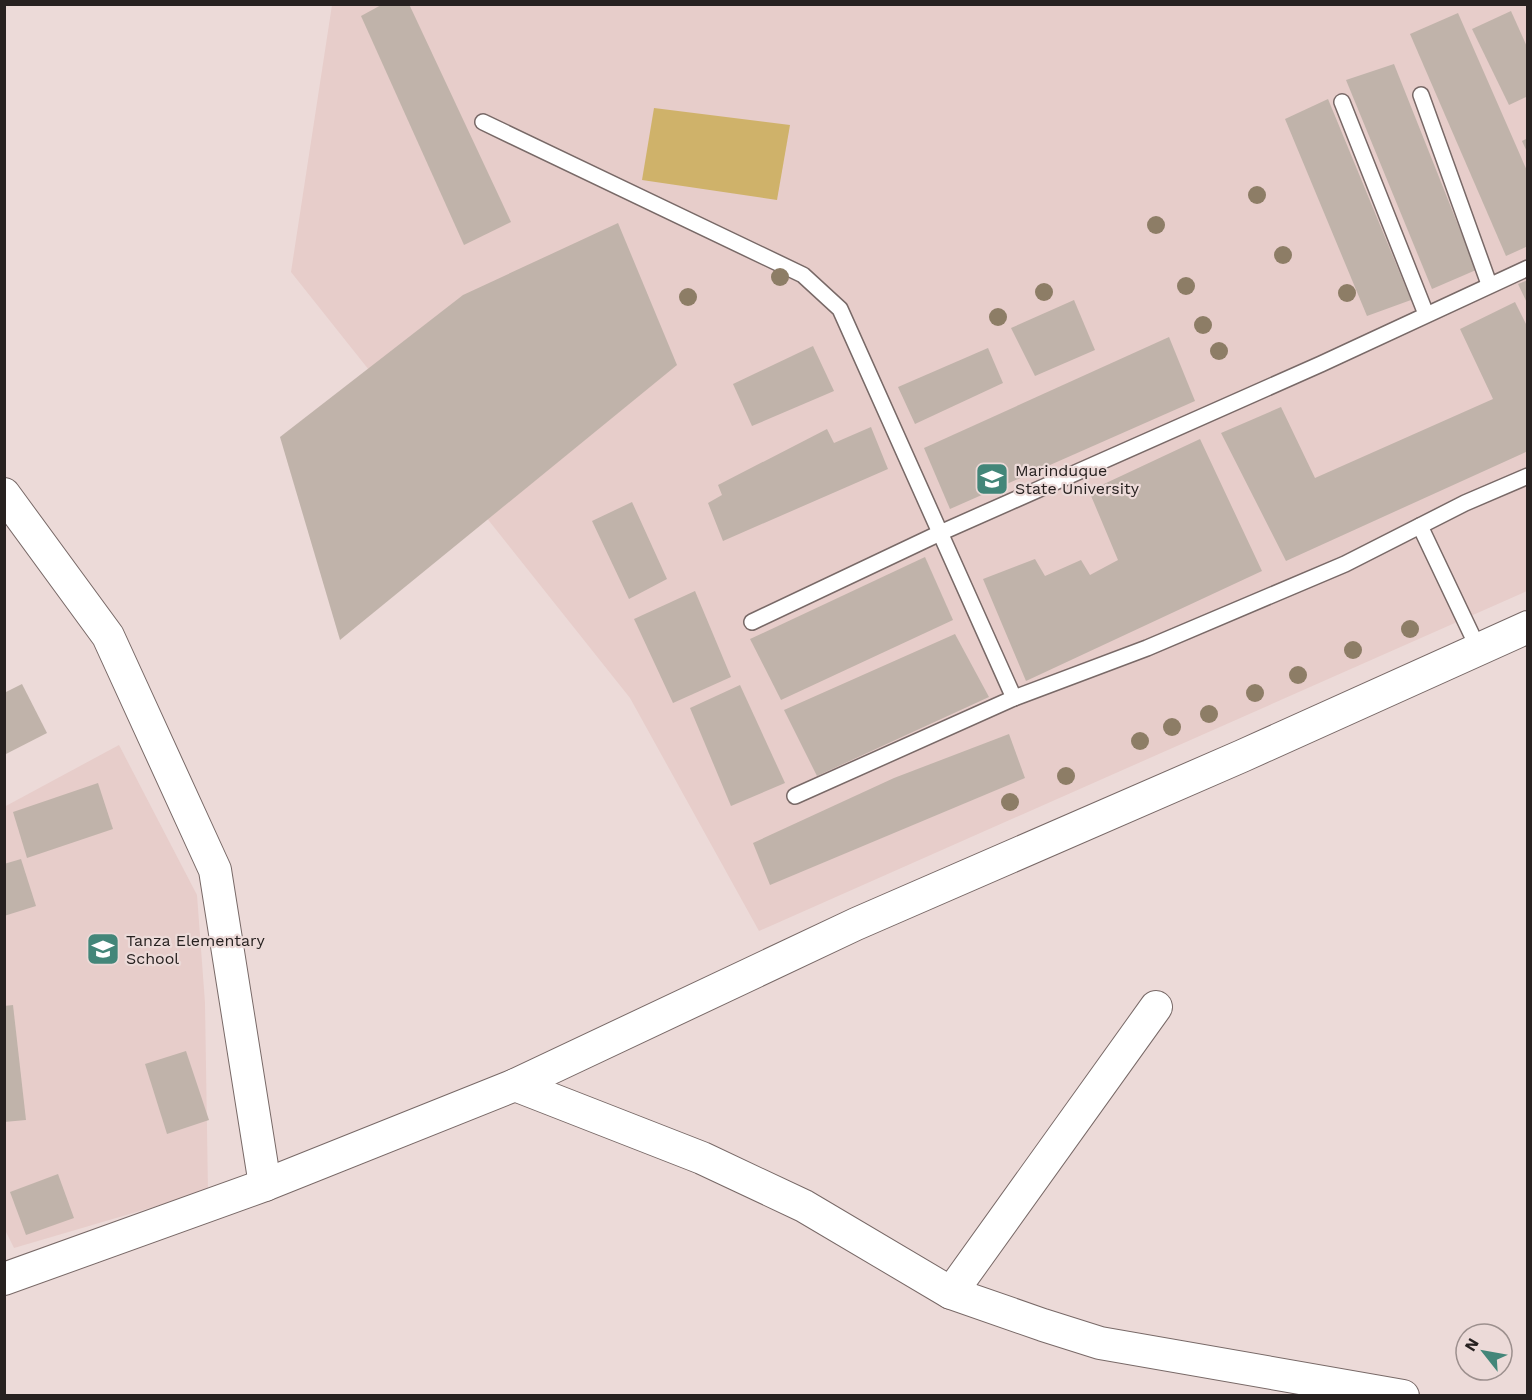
<svg xmlns="http://www.w3.org/2000/svg" width="1532" height="1400" font-family="'Work Sans',sans-serif">
	<rect width="100%" height="100%" fill="#ecdad8"/>
	<g fill="#e7cdca">
		<path d="M332,5H1527V591L759,931L630,698L291,272Z"/>
		<path d="M119,745L197,895L205,1003L208,1191L14,1248L4,1228V807Z"/>
	</g>
	<path fill="#cfb26a" d="M654,108L790,125L777,200L642,180Z"/>
	<g fill="#c0b3aa">
		<path d="M383,4H409L511,222L464,245L361,16Z"/>
		<path d="M1511,11L1528,49V96L1509,105L1472,29Z"/>
		<path d="M1458,13L1528,173V246L1506,256L1410,34Z"/>
		<path d="M1394,64L1476,270L1432,289L1346,80Z"/>
		<path d="M1328,99L1411,300L1367,316L1285,119Z"/>
		<path d="M1528,138V154L1522,141Z"/>
		<path d="M618,223L677,365L340,640L280,437L463,295Z"/>
		<path d="M1528,280V305L1518,284Z"/>
		<path d="M1074,300L1095,350L1035,376L1011,328Z"/>
		<path d="M1515,302L1528,328V451L1286,561L1221,433L1281,407L1315,478L1493,399L1460,329Z"/>
		<path d="M1169,337L1195,401L950,509L924,448Z"/>
		<path d="M813,346L834,391L752,426L733,384Z"/>
		<path d="M988,348L1003,383L915,424L898,387Z"/>
		<path d="M871,427L888,469L723,541L708,503L722,495L718,485L827,429L834,443Z"/>
		<path d="M1200,439L1262,571L1026,681L983,579L1035,559L1045,576L1081,560L1090,575L1118,560L1089,491Z"/>
		<path d="M632,502L667,579L629,599L592,521Z"/>
		<path d="M925,557L953,620L781,700L750,639Z"/>
		<path d="M695,591L731,677L673,703L634,619Z"/>
		<path d="M955,634L989,697L817,776L784,710Z"/>
		<path d="M22,684L47,733L4,755V693Z"/>
		<path d="M740,685L785,783L731,806L690,708Z"/>
		<path d="M1009,734L1025,778L770,885L753,843L894,778Z"/>
		<path d="M98,783L113,829L27,858L13,812Z"/>
		<path d="M21,859L36,906L4,916V864Z"/>
		<path d="M13,1005L26,1120L4,1122V1006Z"/>
		<path d="M186,1051L209,1120L167,1134L145,1064Z"/>
		<path d="M58,1174L74,1218L26,1235L10,1192Z"/>
	</g>
	<g fill="none" stroke-linecap="round" stroke-linejoin="round">
		<g stroke="#786967" stroke-width="18">
			<g id="service">
				<path d="M1421,95L1489,284"/>
				<path d="M1342,102L1426,314"/>
				<path d="M483,122L803,275L840,309L1014,698"/>
				<path d="M1420,526L1478,648"/>
				<path d="M752,622L940,533L1321,364L1528,268"/>
				<path d="M795,796L1014,698L1147,648L1345,564L1465,503L1528,476"/>
			</g>
		</g>
		<g stroke="#786967" stroke-width="34">
			<g id="minor">
				<path d="M4,494L108,636L215,870L265,1185"/>
				<path d="M515,1085L702,1158L804,1206L951,1293L1043,1325L1100,1343L1403,1396"/>
				<path d="M4,1279L265,1185L515,1085L856,924L1242,756L1528,627"/>
				<path d="M951,1293L1156,1007"/>
			</g>
		</g>
		<use href="#service" stroke="#fff" stroke-width="15"/>
		<use href="#minor" stroke="#fff" stroke-width="32"/>
	</g>
	<g fill="#8d7d66">
		<circle cx="1257" cy="195" r="9"/>
		<circle cx="1156" cy="225" r="9"/>
		<circle cx="1283" cy="255" r="9"/>
		<circle cx="780" cy="277" r="9"/>
		<circle cx="1186" cy="286" r="9"/>
		<circle cx="1044" cy="292" r="9"/>
		<circle cx="1347" cy="293" r="9"/>
		<circle cx="688" cy="297" r="9"/>
		<circle cx="998" cy="317" r="9"/>
		<circle cx="1203" cy="325" r="9"/>
		<circle cx="1219" cy="351" r="9"/>
		<circle cx="1410" cy="629" r="9"/>
		<circle cx="1353" cy="650" r="9"/>
		<circle cx="1298" cy="675" r="9"/>
		<circle cx="1255" cy="693" r="9"/>
		<circle cx="1209" cy="714" r="9"/>
		<circle cx="1172" cy="727" r="9"/>
		<circle cx="1140" cy="741" r="9"/>
		<circle cx="1066" cy="776" r="9"/>
		<circle cx="1010" cy="802" r="9"/>
	</g>
	<defs>
		<g id="university-square" transform="scale(1.725)"><rect x="-9" y="-9" width="18" height="18" rx="4" fill="#438679" stroke="#ecdad8"/><path d="M0-5L7-2L0 1L-7-2ZM-4 1L0 2.5L4 1V4Q0 6-4 4Z" fill="#fff"/></g>
		<g id="school-square" transform="scale(1.725)"><rect x="-9" y="-9" width="18" height="18" rx="4" fill="#438679" stroke="#ecdad8"/><path d="M0-5L7-2L0 1L-7-2ZM-4 1L0 2.5L4 1V4Q0 6-4 4Z" fill="#fff"/></g>
	</defs>
	<g fill-rule="evenodd">
		<use href="#university-square" x="992" y="479"/>
		<use href="#school-square" x="103" y="949"/>
	</g>
	<g text-anchor="middle" stroke-width="4.5" stroke-linejoin="round" paint-order="stroke">
		<g font-size="16" fill="#272120" stroke="#ecdad8" text-anchor="start">
			<text x="1015" y="476">Marinduque<tspan x="1015" dy="18">State University</tspan></text>
			<text x="126" y="946">Tanza Elementary<tspan x="126" dy="18">School</tspan></text>
		</g>
	</g>
	<rect width="1532" height="1400" fill="none" stroke="#272120" stroke-width="12"/>
	<g transform="translate(1484 1352) rotate(301)"><circle r="28" fill="#ecdad8" stroke="#9d908e" stroke-width="1.5"/>
	<path d="M0-4.5L10 22L0 15L-10 22Z" fill="#438679"/>
	<text y="-9" font-size="16" font-weight="bold" text-anchor="middle" fill="#272120">N</text>
	</g>
</svg>
